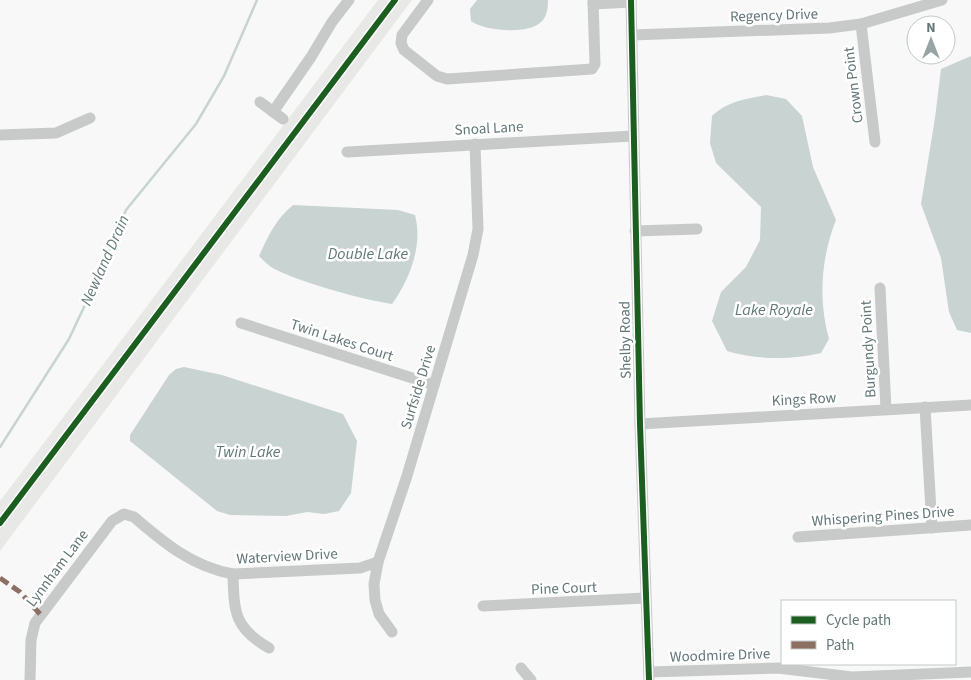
<svg xmlns="http://www.w3.org/2000/svg" width="971" height="680" font-family="'Source Sans 3',sans-serif">
	<rect width="100%" height="100%" fill="#f8f8f8"/>
	<path fill="#e8e9e6" d="M378,0H412L0,551V501Z"/>
	<g fill="#c8d3d2">
		<path d="M477,0H548C548,8 547,17 541,22C528,35 484,31 471,21L470,9Z"/>
		<path d="M971,56V333L957,330L949,312L941,258L921,204L935,118L941,69Z"/>
		<path d="M766,95L786,99L802,116L813,167L836,220C821,258 818,300 829,339L821,353C791,360 757,360 727,351L712,321L721,292L746,267L760,240L761,207L716,163L710,143L712,116C727,101 746,99 766,95Z"/>
		<path d="M293,205L398,210L415,215C423,245 410,279 392,304C363,300 295,281 271,267C267,264 263,260 259,256C268,236 276,219 293,205Z"/>
		<path d="M184,367L222,375L343,414L357,441L351,493L339,511L324,514L307,512L286,516L230,515L217,511L130,441V435L169,375L176,369Z"/>
	</g>
	<g fill="none" stroke-linecap="round" stroke-linejoin="round">
		<path stroke="#c8d3d2" stroke-width="2.5" d="M0,447L69,339L100,273L126,210L196,124L224,76L257,0"/>
		<g stroke="#c8c9c9" stroke-width="11">
			<path d="M428,0L402,35L401,43L404,50L437,76L447,79L592,69L595,64L593,0"/>
			<path d="M631,0L640,424L649,680"/>
			<path d="M593,4L631,2"/>
			<path d="M861,24L875,142"/>
			<path d="M632,35L829,28L861,24L942,0"/>
			<path d="M260,102L283,119"/>
			<path d="M273,112L311,57L332,22L349,0"/>
			<path d="M0,135L56,133L90,118"/>
			<path d="M347,152L633,136"/>
			<path d="M635,231L697,229"/>
			<path d="M880,288L886,409"/>
			<path d="M241,323L434,385"/>
			<path d="M925,407L932,528"/>
			<path d="M640,424L971,405"/>
			<path d="M798,537L971,525"/>
			<path d="M233,574C234,612 234,628 269,648"/>
			<path d="M483,606L645,598"/>
			<path d="M392,632L379,614L375,600L374,584L378,562L406,479L473,255L478,229L475,144"/>
			<path d="M521,668L531,680"/>
			<path d="M649,672L778,668L852,677L971,672"/>
			<path d="M30,680L31,640L35,623L112,521L124,514L134,517C164,543 193,567 233,574L360,568L378,562"/>
		</g>
		<path stroke="#8d6e63" stroke-width="5" stroke-dasharray="10 5" stroke-linecap="butt" d="M0,578L20,592L40,614"/>
		<g stroke="#fff" stroke-width="9">
			<g id="cycleway">
				<path d="M631,0L640,424L649,680"/>
				<path d="M0,523L395,0"/>
			</g>
		</g>
		<use href="#cycleway" stroke="#1b5e20" stroke-width="6"/>
	</g>
	<g text-anchor="middle" stroke-width="5" stroke-linejoin="round" paint-order="stroke">
		<g font-size="15" fill="#637678" stroke="#fff">
			<text transform="translate(774 15) rotate(-2)" y="5">Regency Drive</text>
			<text transform="translate(853 85) rotate(-97)" y="5">Crown Point</text>
			<text transform="translate(489 128) rotate(-3)" y="5">Snoal Lane</text>
			<text transform="translate(342 340) rotate(18)" y="5">Twin Lakes Court</text>
			<text transform="translate(625 340) rotate(-91)" y="5">Shelby Road</text>
			<text transform="translate(868 349) rotate(-93)" y="5">Burgundy Point</text>
			<text transform="translate(418 387) rotate(-73)" y="5">Surfside Drive</text>
			<text transform="translate(804 399) rotate(-3)" y="5">Kings Row</text>
			<text transform="translate(883 516) rotate(-4)" y="5">Whispering Pines Drive</text>
			<text transform="translate(287 556) rotate(-3)" y="5">Waterview Drive</text>
			<text transform="translate(57 568) rotate(-53)" y="5">Lynnham Lane</text>
			<text transform="translate(564 588) rotate(-2)" y="5">Pine Court</text>
			<text transform="translate(720 655) rotate(-2)" y="5">Woodmire Drive</text>
		</g>
		<g font-size="16" font-style="italic" fill="#627878" stroke="#fff">
			<text x="368" y="259">Double Lake</text>
			<text transform="translate(104 260) rotate(-66)" y="6">Newland Drain</text>
			<text x="774" y="315">Lake Royale</text>
			<text x="248" y="457">Twin Lake</text>
		</g>
	</g>
	<rect x="781" y="600" width="175" height="65" fill="#ffffff" stroke="#c1c8c9"/>
	<rect x="791" y="616" width="25" height="8" fill="#1b5e20" stroke="#c1c8c9"/>
	<text x="826" y="625" font-size="15" fill="#637678">Cycle path</text>
	<rect x="791" y="641" width="25" height="8" fill="#8d6e63" stroke="#c1c8c9"/>
	<text x="826" y="650" font-size="15" fill="#637678">Path</text>
	<g transform="translate(931 40)"><circle r="24" fill="#ffffff" stroke="#c1c8c9"/>
	<path d="M0-4L9 19L0 12L-9 19Z" fill="#97a4a5"/>
	<text y="-8" font-size="14" font-weight="bold" text-anchor="middle" fill="#637678">N</text>
	</g>
</svg>
